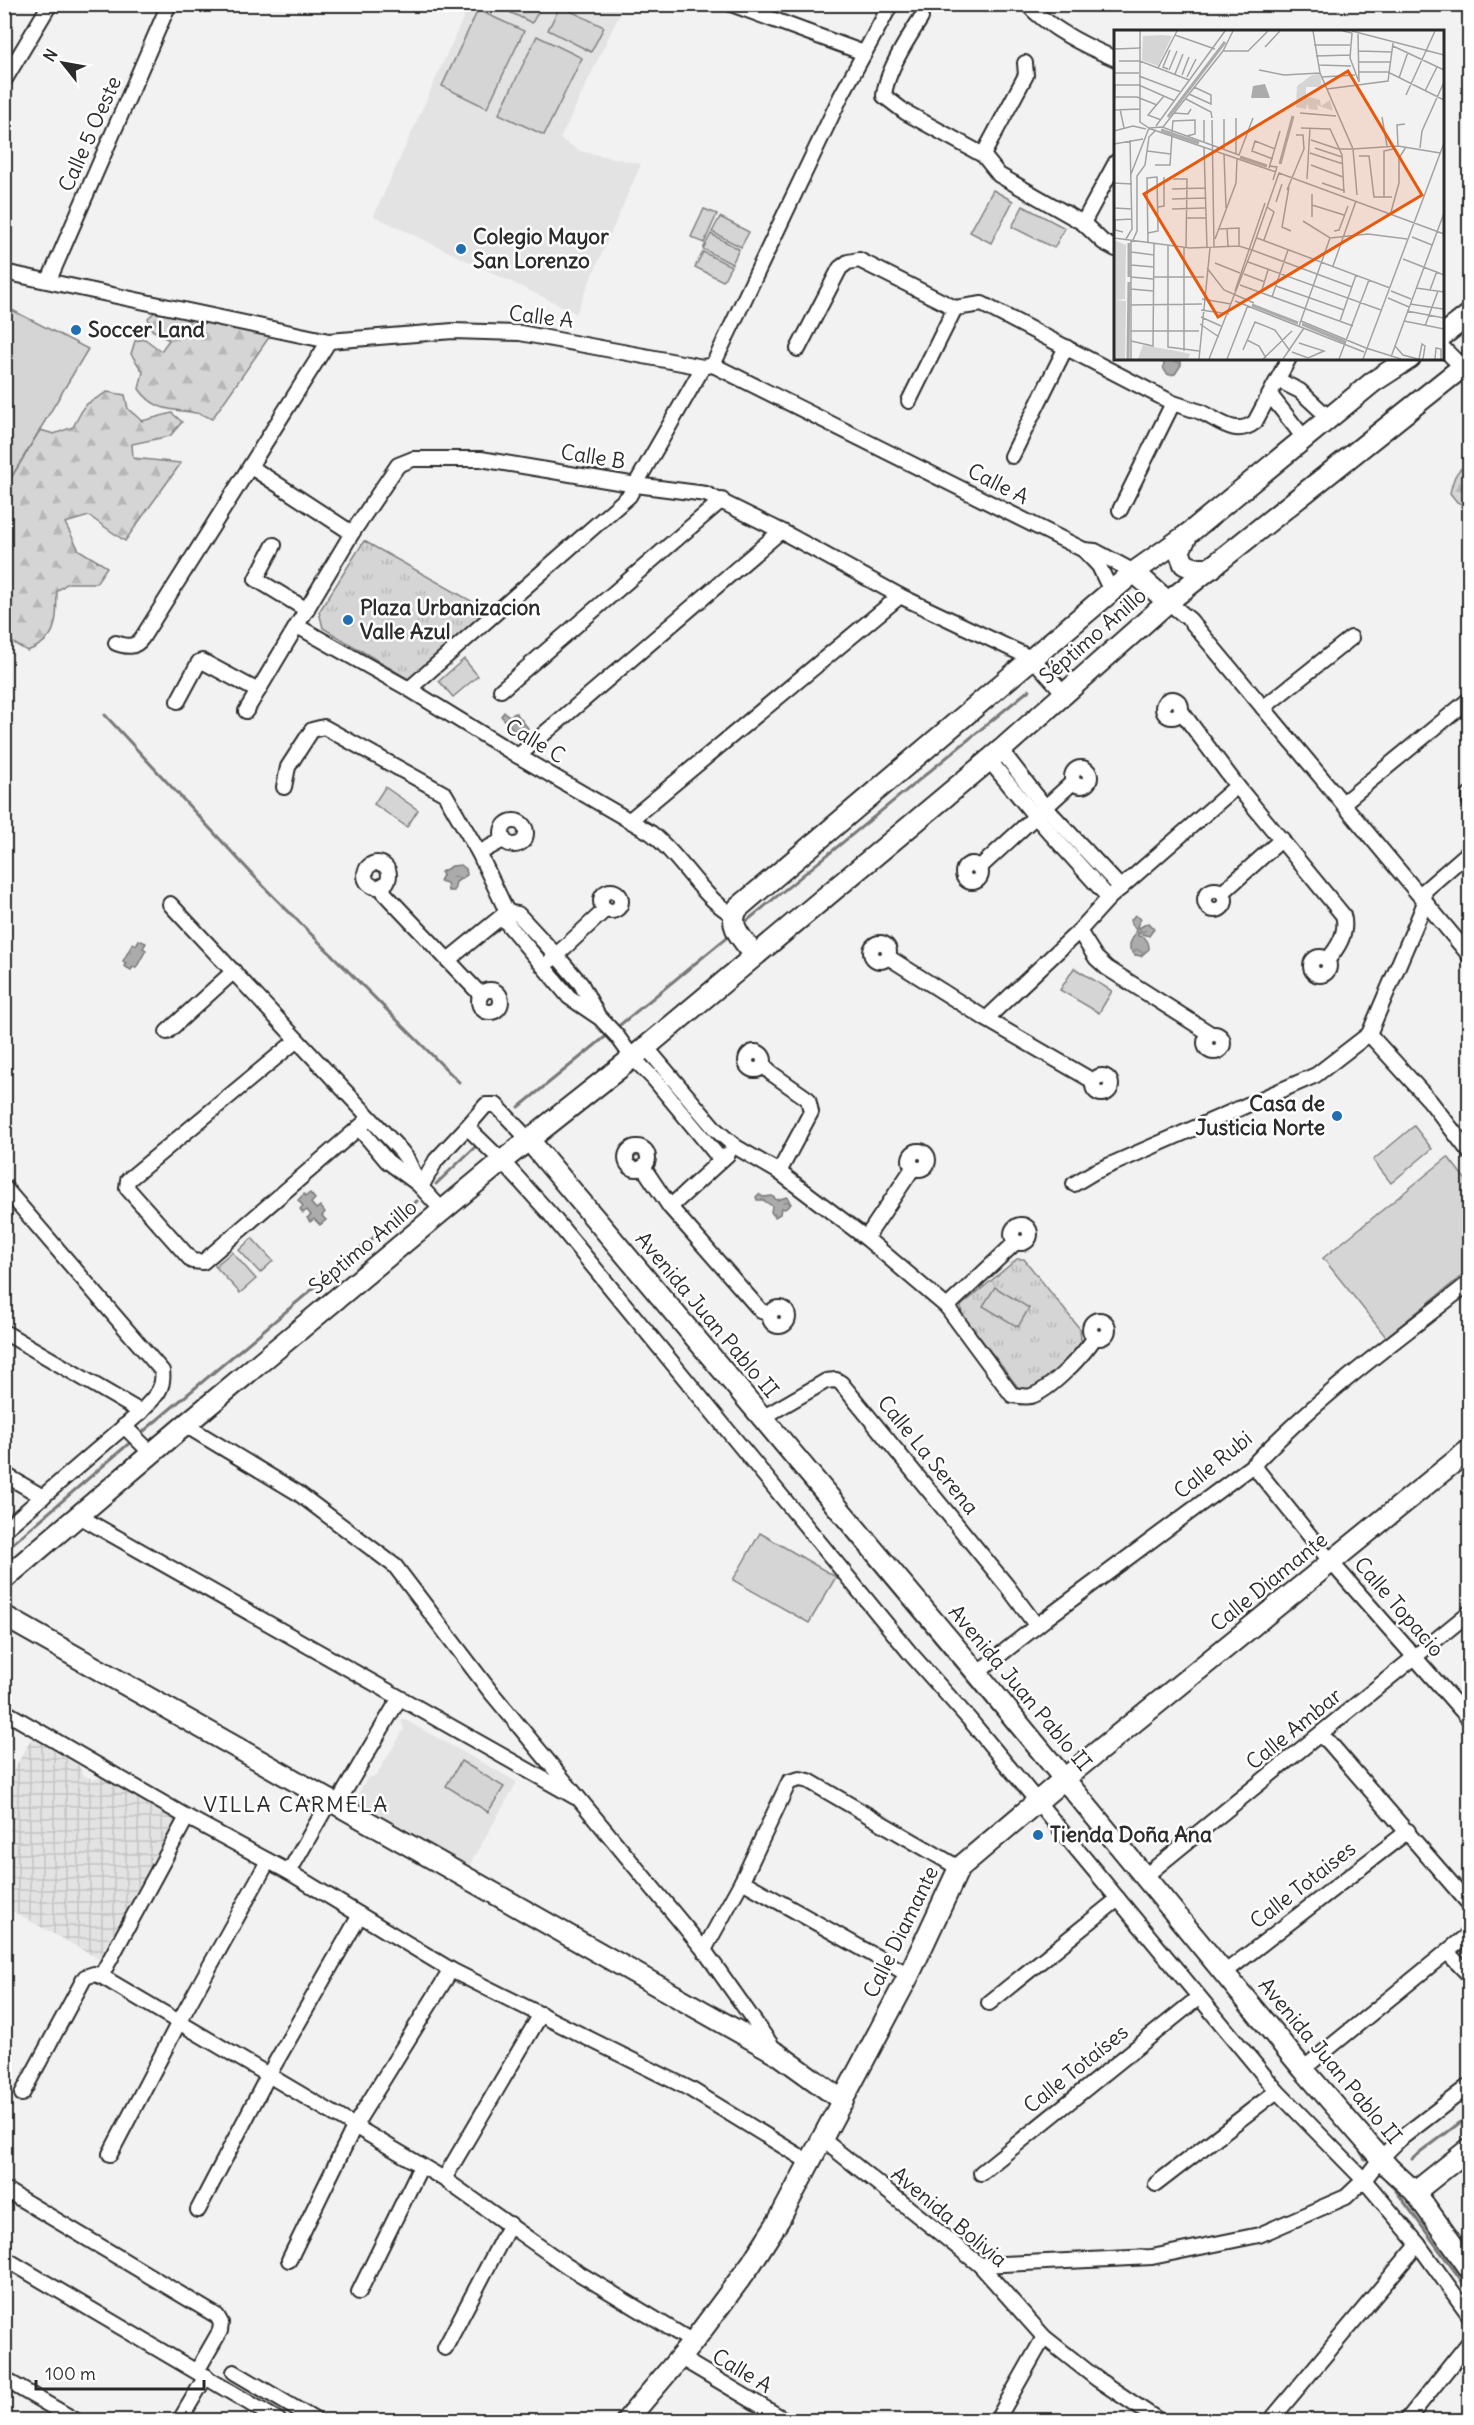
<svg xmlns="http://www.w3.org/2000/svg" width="1474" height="2425" font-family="Delius,sans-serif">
	<defs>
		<pattern id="industrial-grid" width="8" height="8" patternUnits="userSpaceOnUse" patternTransform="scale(1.5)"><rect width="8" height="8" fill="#e3e3e3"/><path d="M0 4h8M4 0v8" fill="none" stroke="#c3c3c3"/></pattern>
		<pattern id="grass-tufts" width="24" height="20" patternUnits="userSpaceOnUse" patternTransform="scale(1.5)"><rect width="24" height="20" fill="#d5d5d5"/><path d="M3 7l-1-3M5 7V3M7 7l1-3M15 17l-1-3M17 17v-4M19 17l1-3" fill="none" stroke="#b7b7b7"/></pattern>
		<pattern id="forest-firs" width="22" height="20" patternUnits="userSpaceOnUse" patternTransform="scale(1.5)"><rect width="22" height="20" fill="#d5d5d5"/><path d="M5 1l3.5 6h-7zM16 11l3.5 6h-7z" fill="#b7b7b7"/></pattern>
		<pattern id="water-ripples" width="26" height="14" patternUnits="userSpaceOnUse" patternTransform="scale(1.5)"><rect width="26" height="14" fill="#ababab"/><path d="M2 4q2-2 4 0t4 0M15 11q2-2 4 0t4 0" fill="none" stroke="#8b8b8b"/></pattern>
	</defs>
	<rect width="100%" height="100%" fill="#f2f2f2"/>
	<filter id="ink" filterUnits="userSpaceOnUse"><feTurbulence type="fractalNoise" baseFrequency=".0167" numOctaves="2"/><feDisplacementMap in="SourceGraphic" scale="12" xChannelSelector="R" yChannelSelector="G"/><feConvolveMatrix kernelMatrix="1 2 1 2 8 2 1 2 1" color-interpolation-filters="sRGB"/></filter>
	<g filter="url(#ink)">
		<g fill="#e3e3e3">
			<path d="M469,5H624L560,139L580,151L641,164L576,313L374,216Z"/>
			<path d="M401,1720H405L517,1782L467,1869L360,1805L358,1800L357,1796L367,1778L376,1776L404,1729Z"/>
		</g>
		<path fill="url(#industrial-grid)" d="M32,1738L79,1766L82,1774L93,1780L101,1777L176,1819L99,1959L5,1907V1785Z"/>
		<g fill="url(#grass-tufts)" stroke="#808080" stroke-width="1.5">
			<path d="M364,541L491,612L410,680L323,628L319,612Z"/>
			<path d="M1017,1259H1024L1080,1329L1082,1350L1028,1392L1020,1390L962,1314L961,1306Z"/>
		</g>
		<g fill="url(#forest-firs)" stroke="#808080" stroke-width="1.5">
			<path d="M158,309L270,336L212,419C186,404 161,420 139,389L143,372L131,354L135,341L145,339L161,351L169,340L152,330L148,318Z"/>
			<path d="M107,392L125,395L128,409L142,421L172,413L182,422L170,436L132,444L133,458L181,463L125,541L89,516L65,523L79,550L107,567L96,583H68L57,591C56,622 59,639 27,651L5,638V488L40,430L54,434L73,427L85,405Z"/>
			<path d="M1469,465H1470L1469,508L1457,502L1450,493C1453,481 1455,468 1469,465Z"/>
		</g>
		<g fill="#d5d5d5" stroke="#808080" stroke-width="1.5">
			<path d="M495,5H542L532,23Z"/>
			<path d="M560,6L604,27L591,52L548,30Z"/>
			<path d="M478,10L524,31L487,108L442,86Z"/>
			<path d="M537,36L582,58L544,135L499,114Z"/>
			<path d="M993,190L1013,201L991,243L970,232Z"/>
			<path d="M1023,206L1065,228L1054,248L1012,227Z"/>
			<path d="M704,209L717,214L704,243L691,237Z"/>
			<path d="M720,217L749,232L741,247L712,232Z"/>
			<path d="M711,234L739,249L732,264L703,249Z"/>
			<path d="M703,252L731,266L723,281L695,267Z"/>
			<path d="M4,306L88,349L5,488H4Z"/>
			<path d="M464,659L478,676L453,697L439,681Z"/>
			<path d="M385,787L418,810L407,827L374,804Z"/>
			<path d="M1074,968L1112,991L1099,1013L1060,990Z"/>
			<path d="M1414,1126L1432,1149L1391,1183L1373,1160Z"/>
			<path d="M1448,1157L1469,1184V1270L1386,1337L1323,1258Z"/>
			<path d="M252,1238L273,1261L260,1273L239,1250Z"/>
			<path d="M232,1252L256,1279L240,1293L215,1266Z"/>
			<path d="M995,1287L1029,1308L1018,1327L983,1306Z"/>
			<path d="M760,1533L836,1577L809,1623L733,1580Z"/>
			<path d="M461,1761L504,1787L488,1812L446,1786Z"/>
		</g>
		<g fill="url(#water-ripples)" stroke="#787878" stroke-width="1.5">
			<path d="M1165,359H1181V365L1175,374L1169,375C1162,370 1163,366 1165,359Z"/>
			<path d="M504,712L509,716L516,713L528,728L522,732L515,731L501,716Z"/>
			<path d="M461,865L466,869L467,875L456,882L454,891H448L447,883L440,881L443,875L441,872L452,866Z"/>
			<path d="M1135,915L1141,919L1137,926L1139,928L1148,923L1154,929L1149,936L1138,933V936C1146,936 1149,942 1149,949L1141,956L1135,955L1130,949V944L1136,930L1130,921Z"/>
			<path d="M139,940L146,943L143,948L146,950L136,968L133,967L131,970L124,966L126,963L123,961L133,943L136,945Z"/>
			<path d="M310,1193L315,1199L311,1203L316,1209L320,1206L325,1212L322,1216L326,1220L320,1225L314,1219L310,1222L307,1218L311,1215L307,1210L303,1213L300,1209L303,1206L298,1200L304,1194L306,1196Z"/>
			<path d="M759,1194L763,1197L772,1196L777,1200L787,1197L791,1204L785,1209L781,1208L780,1214L775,1217L771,1212L772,1206L763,1200H757L756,1197Z"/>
		</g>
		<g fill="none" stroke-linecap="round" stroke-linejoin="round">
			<g stroke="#787878" stroke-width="3">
				<path d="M105,715L266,889L459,1082"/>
				<path d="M743,924L1029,690"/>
				<path d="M615,1029L731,934"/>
				<path d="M519,1107L610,1033"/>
				<path d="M436,1184L476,1146"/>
				<path d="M652,1302L1052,1780"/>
				<path d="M138,1436L417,1201"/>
				<path d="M4,1551L133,1440"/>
				<path d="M1062,1792L1098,1835"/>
				<path d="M1356,2144L1365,2159"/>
				<path d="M1412,2159L1470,2115"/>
				<path d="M1384,2177L1397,2192L1470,2292"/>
			</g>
			<g stroke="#2b2b2b" stroke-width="18">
				<g id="street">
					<path d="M731,4L864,53"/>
					<path d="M1027,4C1050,29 1085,46 1116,59"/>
					<path d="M921,18C908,38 886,72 884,96L905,112L983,155L999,175L1083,223L1103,242L1116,249"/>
					<path d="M4,81L50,4"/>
					<path d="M983,155L1026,75L1025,63"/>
					<path d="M1083,223L1116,162"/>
					<path d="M4,272L329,341L453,331L520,333L703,367L713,365L1084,550L1095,551L1134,572"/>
					<path d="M49,280L169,4"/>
					<path d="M1442,347L1462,367"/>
					<path d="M798,349L840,268L848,262L859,260L955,308L982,304L1173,403C1182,406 1192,409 1201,412C1220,421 1236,437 1255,422L1289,358"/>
					<path d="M713,365L841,96L891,4"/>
					<path d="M1278,380L1300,391L1329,418"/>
					<path d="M1271,396L1304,438"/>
					<path d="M909,401L955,308"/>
					<path d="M1012,456L1066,347"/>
					<path d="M251,467L352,533"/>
					<path d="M1120,510L1173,403"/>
					<path d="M274,545L256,579L307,610"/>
					<path d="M1084,550L1099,566L1111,591"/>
					<path d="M1168,602L1190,620L1470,956"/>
					<path d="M297,626L409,689L518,756L651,833C682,857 699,895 733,915"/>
					<path d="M116,643C127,647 135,648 142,638L329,341"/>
					<path d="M409,689L629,496L703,367"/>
					<path d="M501,690L722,500"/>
					<circle cx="1172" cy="708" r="9"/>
					<path d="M178,701L199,662L202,661L258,691"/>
					<path d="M1263,708L1351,638"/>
					<path d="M246,711L352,533L398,465L413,459H481L636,485L706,494L781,531L900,596L1033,659L1064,693"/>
					<path d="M1181,711L1237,786L1343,915C1348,932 1339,947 1327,960"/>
					<path d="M1001,750L1045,807L1121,888"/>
					<path d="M518,756L781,531"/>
					<path d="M989,760L1035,816L1109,898"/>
					<circle cx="1081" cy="777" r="9"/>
					<path d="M284,787L288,767L312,730L324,727L445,794L479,853L507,912V923L569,997L600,1018L617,1036L632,1057L654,1079L721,1160"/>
					<path d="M1470,794V802"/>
					<path d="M1343,803L1470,699"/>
					<path d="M630,820L900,596"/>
					<circle cx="514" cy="833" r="12"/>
					<path d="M479,853L503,840"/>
					<circle cx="377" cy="875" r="12"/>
					<circle cx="972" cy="873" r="9"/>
					<path d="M979,868L1073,782"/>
					<path d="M382,887L385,894L481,995"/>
					<circle cx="1215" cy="900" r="10"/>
					<circle cx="611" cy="901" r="10"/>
					<path d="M1222,893L1282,839"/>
					<path d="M170,904L401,1151L407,1159L419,1185L443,1211"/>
					<path d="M507,912L518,914L556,955L581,984L598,1016"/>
					<path d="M1079,931L1096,958L1107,968L1211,1034"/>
					<circle cx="880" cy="952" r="9"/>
					<circle cx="1320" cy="966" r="9"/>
					<path d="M888,957L986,1019L1093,1081"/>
					<path d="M448,960L507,912"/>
					<path d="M551,960L606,909"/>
					<circle cx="490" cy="1001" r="11"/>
					<path d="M986,1019L1079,931L1109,898L1237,786"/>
					<path d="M167,1032L234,971"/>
					<circle cx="1214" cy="1043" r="9"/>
					<path d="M1369,1034L1430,1101L1470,1153"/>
					<path d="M297,1040L128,1180L127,1188L192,1261L203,1262L370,1118"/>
					<path d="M646,1047L716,1130L736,1147L779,1172L866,1238L947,1307L1012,1395C1018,1396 1026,1397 1031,1396C1051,1390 1084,1354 1095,1337"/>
					<circle cx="755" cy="1061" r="9"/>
					<path d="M764,1065L771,1073L808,1099L811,1112L779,1172"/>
					<circle cx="1102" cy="1085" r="9"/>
					<path d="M467,1127L486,1105H496L529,1140"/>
					<path d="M359,1128L387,1161L418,1184"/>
					<circle cx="637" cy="1158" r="11"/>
					<circle cx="919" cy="1160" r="9"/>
					<path d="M643,1167L670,1207L761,1311L770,1314"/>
					<path d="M1074,1184L1094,1172L1316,1075L1369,1034L1419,917L1425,902L1424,891L1470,851"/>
					<path d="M4,1187L162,1371C165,1390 153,1398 141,1412L4,1530"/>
					<path d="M421,1187L436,1160L467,1127L502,1161L551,1215L910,1653L969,1719L1277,2091L1364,2180L1418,2244L1470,2316"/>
					<path d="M670,1207L728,1154"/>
					<circle cx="1021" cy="1234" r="9"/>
					<path d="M866,1238L913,1168"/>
					<path d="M947,1307L1016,1242"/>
					<circle cx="779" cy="1317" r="9"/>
					<circle cx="1099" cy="1329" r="9"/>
					<path d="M4,1332L141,1412"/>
					<path d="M762,1418L826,1381L836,1380L841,1383L1007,1586L1036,1625"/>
					<path d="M185,1425L298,1493L395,1566L490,1691L704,1950L774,2049"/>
					<path d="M124,1426L151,1453"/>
					<path d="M1253,1465L1331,1562L1470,1720"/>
					<path d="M4,1474L43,1497"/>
					<path d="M77,1515L575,1797"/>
					<path d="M977,1673L1048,1617L1253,1465C1318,1396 1396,1341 1470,1282"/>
					<path d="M4,1711L187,1817L289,1872L451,1970L690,2089L809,2162"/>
					<path d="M1319,1736L1328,1741L1470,1905"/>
					<path d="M337,1804L399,1699"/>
					<path d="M289,1872L330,1800"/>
					<path d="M1144,1877L1470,1612"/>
					<path d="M742,1881L909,1975"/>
					<path d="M704,1950L742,1881L789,1782L800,1779L809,1781L959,1868"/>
					<path d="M1447,1952L1470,1976"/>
					<path d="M1224,1973L1408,1831"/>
					<path d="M101,1976L187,1817"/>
					<path d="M989,2003L1118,1899"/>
					<path d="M1303,2069L1470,1933"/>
					<path d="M22,2094L85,1977L94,1974L101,1976L444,2179L567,2266L693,2342"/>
					<path d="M822,2139L980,2265L1044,2337L1097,2379L1158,2420"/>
					<path d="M110,2154L179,2022L268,1861"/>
					<path d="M981,2173L1198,1998"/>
					<path d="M444,2179L541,2014"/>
					<path d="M1156,2184L1277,2091"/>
					<path d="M4,2189L217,2316L221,2323L220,2331L197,2371"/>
					<path d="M198,2210L269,2074L360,1915"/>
					<path d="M4,2258L278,2420"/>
					<path d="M289,2260L355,2125L451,1970"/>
					<path d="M980,2265L1152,2257L1259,2235L1346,2197L1364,2180L1381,2158L1400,2139L1470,2085"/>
					<path d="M359,2292L421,2166"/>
					<path d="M445,2348L510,2224"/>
					<path d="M679,2357L785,2420"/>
					<path d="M234,2372L315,2420"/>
					<path d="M4,2379L75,2420"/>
					<path d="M180,2420L206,2376"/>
					<path d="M997,2420L1044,2337"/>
					<path d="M1271,2420L1418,2244"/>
					<path d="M1407,2420L1470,2341"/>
				</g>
			</g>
			<g stroke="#2b2b2b" stroke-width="24">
				<g id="secondary">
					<path d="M1442,336L1470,314"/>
					<path d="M1188,534L1179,551L1184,564L1193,568H1212"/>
					<path d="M1134,572L1168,602"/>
					<path d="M754,954C744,941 726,925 738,908L1134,572L1188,534L1373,382L1410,358"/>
					<path d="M529,1140L977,1673L1303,2069L1389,2168L1415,2192L1470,2269"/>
					<path d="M4,1579L185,1425L502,1161L646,1047L1001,750L1168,602L1470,361"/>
					<path d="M4,1616L778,2054L843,2101"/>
					<path d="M1415,2192L1470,2148"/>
					<path d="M627,2420L693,2342L751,2264L779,2220L909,1975L959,1868L1064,1779L1470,1449"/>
				</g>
			</g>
			<use href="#street" stroke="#fff" stroke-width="14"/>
			<use href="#secondary" stroke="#fff" stroke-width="20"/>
		</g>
	</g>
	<g fill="#1f6fb2" stroke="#fff" stroke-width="2">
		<circle cx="461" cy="249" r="6"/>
		<circle cx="76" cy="330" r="6"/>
		<circle cx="348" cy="620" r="6"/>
		<circle cx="1337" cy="1116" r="6"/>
		<circle cx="1038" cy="1835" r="6"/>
	</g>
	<g text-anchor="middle" stroke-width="5" stroke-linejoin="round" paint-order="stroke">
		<g font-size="21" fill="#2b2b2b" stroke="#fff">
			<text transform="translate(90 134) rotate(-66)" y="7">Calle 5 Oeste</text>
			<text transform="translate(541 317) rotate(7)" y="7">Calle A</text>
			<text transform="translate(593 457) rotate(9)" y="7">Calle B</text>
			<text transform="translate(998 484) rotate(27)" y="7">Calle A</text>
			<text transform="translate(1093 636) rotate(-41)" y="7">Séptimo Anillo</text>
			<text transform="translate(535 741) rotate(31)" y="7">Calle C</text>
			<text transform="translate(363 1247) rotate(-40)" y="7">Séptimo Anillo</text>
			<text transform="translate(707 1315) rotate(50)" y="7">Avenida Juan Pablo II</text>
			<text transform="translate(928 1455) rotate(51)" y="7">Calle La Serena</text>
			<text transform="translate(1213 1465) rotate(-39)" y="7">Calle Rubi</text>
			<text transform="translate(1269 1582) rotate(-39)" y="7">Calle Diamante</text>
			<text transform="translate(1399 1607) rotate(49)" y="7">Calle Topacio</text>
			<text transform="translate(1020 1688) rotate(50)" y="7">Avenida Juan Pablo II</text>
			<text transform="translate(1294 1729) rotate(-39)" y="7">Calle Ambar</text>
			<text transform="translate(1303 1885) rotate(-38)" y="7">Calle Totaises</text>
			<text transform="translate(901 1932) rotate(-64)" y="7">Calle Diamante</text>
			<text transform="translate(1330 2061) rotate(50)" y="7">Avenida Juan Pablo II</text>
			<text transform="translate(1076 2069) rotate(-39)" y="7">Calle Totaíses</text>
			<text transform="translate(949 2217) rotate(40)" y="7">Avenida Bolivia</text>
			<text transform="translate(742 2371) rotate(31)" y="7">Calle A</text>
		</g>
		<g font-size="21" font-weight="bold" fill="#2b2b2b" stroke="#fff" text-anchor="start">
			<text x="473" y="244">Colegio Mayor<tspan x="473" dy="24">San Lorenzo</tspan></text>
			<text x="88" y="337">Soccer Land</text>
			<text x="360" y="615">Plaza Urbanizacion<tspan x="360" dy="24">Valle Azul</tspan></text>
			<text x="1325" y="1111" text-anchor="end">Casa de<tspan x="1325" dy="24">Justicia Norte</tspan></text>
			<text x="1050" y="1842">Tienda Doña Ana</text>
		</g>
		<g font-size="22" letter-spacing="1.5" fill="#2b2b2b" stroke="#fff">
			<text x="296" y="1812">VILLA CARMELA</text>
		</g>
	</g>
	<g transform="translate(1114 30)">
		<rect width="330" height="330" fill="#f2f2f2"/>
		<path d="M29,315L68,322L76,324L74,329H24Z" fill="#d5d5d5"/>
		<path d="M206,44L208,57H192V66L206,70L207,76L216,70L219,81L203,75L204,80L195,79L193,73L192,79L182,77L183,56L198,45ZM0,210L12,215L11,269L1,270L12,271L11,329H0Z" fill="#d5d5d5"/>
		<path d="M48,5L58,6L44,36L28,30L29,6Z" fill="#d5d5d5"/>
		<path d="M151,54L156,68H137L139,56Z" fill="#ababab"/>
		<path fill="none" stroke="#ababab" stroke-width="3" d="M54,87L111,12M47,100L85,113M126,127L153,136M166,134L179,86M15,213V247M138,275L184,293M188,294L231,312M14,329L15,252"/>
		<path fill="none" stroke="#a2a2a2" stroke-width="1.5" d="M26,1V92L35,98M199,1L206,43L239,119L243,165M229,1L238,3L236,28L245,52M238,1L330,25M244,4L245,52M61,5L101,19M200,15H236M279,16L330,40M151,17L166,1M0,19L27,18M109,21H134L154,1M245,21L278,22M202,26L236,25M5,31H26L75,50M245,32H277M204,35L237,36M44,38L63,1M54,39L49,37L56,20M55,40L63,21M145,40L170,45L206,43M245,42H274L330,70M0,43H25M61,44L69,24M68,45L75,27M25,46L67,62M73,47L82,29M208,47L241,45M285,48L294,22M0,55H25L61,71M213,59L274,51L279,13M311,61L323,37M75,64L97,74V65L80,57M292,65L321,1M1,67H23L43,75M72,69L97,82L98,88M6,79L10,98M0,80L26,79M0,80L1,55M60,83L74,84L77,79M186,83L222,86M268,87L273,116M122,88V124M110,89V120M47,90L34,85L50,66M90,90V113M98,90L100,218M42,96L111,1M49,97L109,21L119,1M34,98L162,142M35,98L48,97L125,125L139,88M187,98L216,99L228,125L230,163M0,101L19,96L32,99M58,102L59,91L81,90V104L73,106M197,110L224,119H238M0,114L29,109M284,116L283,95L291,94M90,117L93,218M201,118L228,127M306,118L308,101L330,52M239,119L284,116L326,123M33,121L57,124M196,123L229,134M110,124L112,178M245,126H255L260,167H278M159,129L138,121L141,111L161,119M41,135H56L58,105M197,135L229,147M155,136L163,137L159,150M155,138L166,101M17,144L35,98M59,149H73L72,218M193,149L196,98M0,153L18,154M208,153L231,161M175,157L168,197L177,201M58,159L91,158M173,160L190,119L189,105H182M270,167V121L279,119M58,169L91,168M162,172L168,154M198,175L230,185M44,177L50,176V147M0,178L18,179M58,179L91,178M277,182L285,153V128L292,117M198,187V164M73,188H92M0,190L18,189M1,190V200L9,202M189,191L216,208L254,204L293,209M113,198L114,217M105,199L125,198V216M220,201L225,200L234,176M298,207L318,215M0,208L76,218L125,216L138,220L165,143L330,204M143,208L276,258M12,209L18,199L16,110M101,209L122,153L123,129M19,210L23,201V146L31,135L35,107L41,101M150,210L160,182L153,177M34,212L33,148L43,147L44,201L34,203M54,215V317L85,321M70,217V321M17,222L40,225M289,229L330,245M134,232L267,280M101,233L126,243M17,235L40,237M219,236L242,171M93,238L110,260L140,273M130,244L151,252M17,247L39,249M39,247H90M126,255L239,296M162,256L230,280M302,258L330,262M17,259L39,261M316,260L323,241M121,261L151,173M277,261L297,269M147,263L154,240M158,267L174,220M274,268L295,277M88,269L117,274M121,271L250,322M296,274L329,279M17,275L88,274M87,280L115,284M293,281L330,288M87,287L107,296M187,291L252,318M226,291L242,245M290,291L330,299M86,294L105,307M185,296L216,208M311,296L324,261M17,301H85M133,310L145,316L152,328M17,311L39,316L40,213M281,316L289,325L304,329M252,318L287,329M129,320L141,292L161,300L176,321M178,322L194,328L210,321L185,313M277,327L330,183M17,329V210M85,329L96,218M95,329L138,220L238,257M113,329L134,275M149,329L178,301M169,329L190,298M225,329L255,250M249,329L330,113M305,329L308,314L311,316L309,329M321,329L322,318L327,319V329"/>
		<path fill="#e8590c" fill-opacity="0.15" stroke="#e8590c" stroke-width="3" d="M234,41L308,165L104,287L30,164Z"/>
		<rect width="330" height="330" fill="none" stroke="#2b2b2b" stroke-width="3"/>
	</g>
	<rect width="1474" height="2425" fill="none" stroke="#fff" stroke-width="24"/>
	<rect x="12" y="12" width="1450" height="2401" fill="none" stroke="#2b2b2b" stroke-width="2" filter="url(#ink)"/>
	<g transform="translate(63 63) rotate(301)" stroke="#ffffff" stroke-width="4.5" paint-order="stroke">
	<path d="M0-4.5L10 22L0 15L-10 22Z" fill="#2b2b2b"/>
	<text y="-9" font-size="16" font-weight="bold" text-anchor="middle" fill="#2b2b2b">N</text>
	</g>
	<path d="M36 2380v9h168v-9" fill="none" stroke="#2b2b2b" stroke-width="3"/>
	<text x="45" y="2380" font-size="18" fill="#2b2b2b" stroke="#ffffff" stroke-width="4.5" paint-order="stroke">100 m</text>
</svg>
